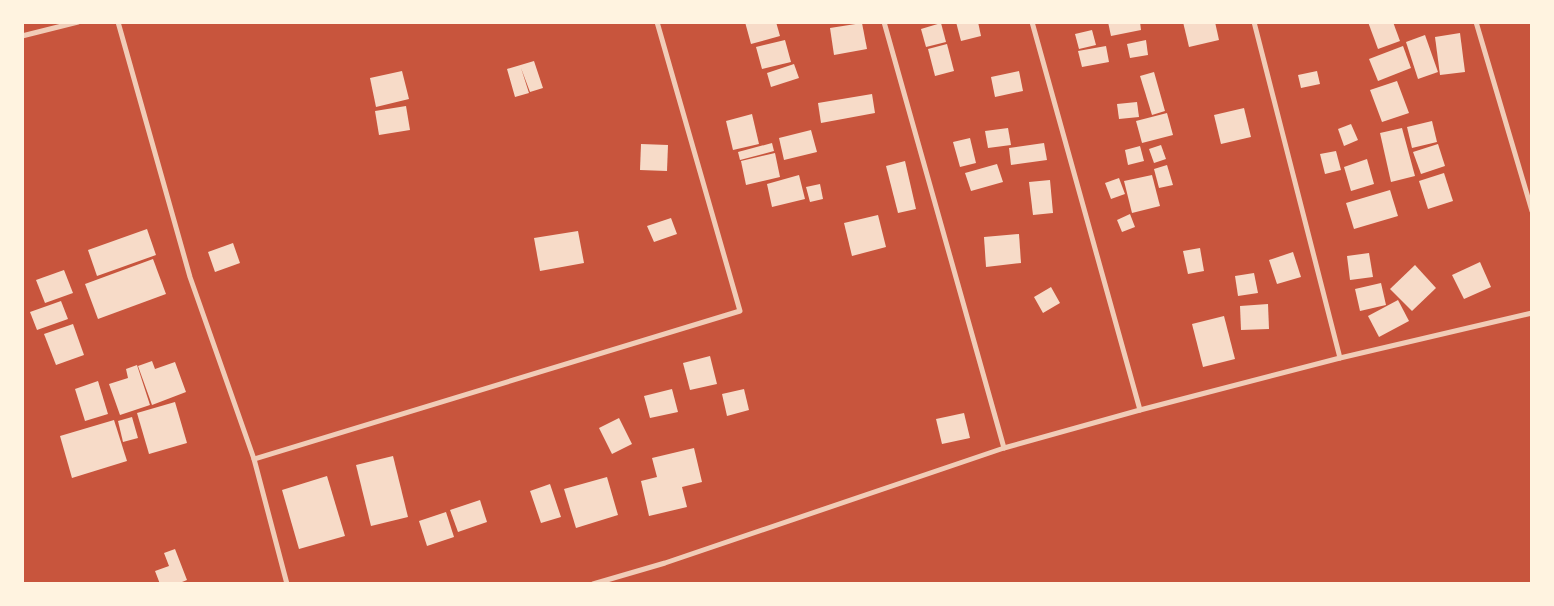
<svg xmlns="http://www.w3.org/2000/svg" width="1554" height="606" font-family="Signika,sans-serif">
	<rect width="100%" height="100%" fill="#c8553d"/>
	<g fill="#f7dbc8">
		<path d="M745,22H776L780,36L751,44Z"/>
		<path d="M956,22H978L981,36L961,41Z"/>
		<path d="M1108,22H1140L1141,30L1111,36Z"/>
		<path d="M1183,22H1215L1219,40L1189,47Z"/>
		<path d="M1368,22H1393L1400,41L1378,49Z"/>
		<path d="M862,23L867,49L834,55L830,28Z"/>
		<path d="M941,23L946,42L926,47L921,29Z"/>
		<path d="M1092,30L1096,45L1079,49L1075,34Z"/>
		<path d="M1460,33L1465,72L1440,75L1435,37Z"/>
		<path d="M1425,35L1438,72L1418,79L1406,42Z"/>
		<path d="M785,40L791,62L762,69L756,47Z"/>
		<path d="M1146,40L1148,55L1130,58L1127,44Z"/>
		<path d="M947,44L954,71L935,76L928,49Z"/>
		<path d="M1106,46L1109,62L1082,67L1078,51Z"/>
		<path d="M1403,46L1411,68L1378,81L1369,59Z"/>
		<path d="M534,61L543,88L530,92L521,68L529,93L515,97L507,69Z"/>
		<path d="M794,64L799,78L771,87L767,73Z"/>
		<path d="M402,71L409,99L376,107L370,78Z"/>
		<path d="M1019,71L1023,91L995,97L991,77Z"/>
		<path d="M1317,71L1320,84L1301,88L1298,75Z"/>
		<path d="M1154,72L1165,111L1152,115L1140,76Z"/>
		<path d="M1397,81L1409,113L1382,122L1370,90Z"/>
		<path d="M872,94L875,113L821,123L818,103Z"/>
		<path d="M1137,102L1139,117L1119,119L1117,104Z"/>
		<path d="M406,106L410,130L379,135L375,111Z"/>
		<path d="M1244,108L1251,137L1221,144L1214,115Z"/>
		<path d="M1167,113L1173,135L1142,143L1136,121Z"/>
		<path d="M752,114L759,144L733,150L726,121Z"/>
		<path d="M1432,121L1437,142L1412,148L1407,127Z"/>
		<path d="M1351,124L1358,140L1344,146L1338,129Z"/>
		<path d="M1008,128L1011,145L988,148L985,131Z"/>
		<path d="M1402,128L1415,176L1391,182L1380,133Z"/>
		<path d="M811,130L817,152L784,160L779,138Z"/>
		<path d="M970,138L976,163L960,167L953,142Z"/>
		<path d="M772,143L774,151L740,160L738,152Z"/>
		<path d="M1044,143L1047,160L1011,165L1009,148Z"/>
		<path d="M641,144L668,145L667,171L640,170Z"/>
		<path d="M1438,144L1445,166L1421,174L1413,152Z"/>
		<path d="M1161,145L1166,159L1154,163L1149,149Z"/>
		<path d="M1140,146L1144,161L1128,165L1125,150Z"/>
		<path d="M1336,151L1341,170L1325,174L1320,154Z"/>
		<path d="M775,153L780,177L746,185L741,161Z"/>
		<path d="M1367,159L1374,184L1351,191L1344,167Z"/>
		<path d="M905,161L916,209L898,213L886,166Z"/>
		<path d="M997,164L1003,182L971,191L965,173Z"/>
		<path d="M1167,165L1173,185L1159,188L1154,169Z"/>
		<path d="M1444,173L1453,201L1428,209L1419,181Z"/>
		<path d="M799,175L805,199L772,207L767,184Z"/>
		<path d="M1152,175L1160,206L1132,213L1124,181Z"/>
		<path d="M1119,178L1125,194L1111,199L1105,183Z"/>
		<path d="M1050,180L1053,213L1033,215L1029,182Z"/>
		<path d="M820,184L823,199L810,202L806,187Z"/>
		<path d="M1390,190L1398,216L1354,229L1346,203Z"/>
		<path d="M1130,214L1135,227L1122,232L1117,220Z"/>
		<path d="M878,215L886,247L852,256L844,223Z"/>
		<path d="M671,218L677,234L654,242L647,226Z"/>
		<path d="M147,229L156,255L97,276L88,250Z"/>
		<path d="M578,231L584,263L540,271L534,238Z"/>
		<path d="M1019,234L1021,263L986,267L984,237Z"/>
		<path d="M233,243L240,263L215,272L208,252Z"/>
		<path d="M1200,248L1204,271L1188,274L1183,251Z"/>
		<path d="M1293,252L1301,277L1277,284L1269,260Z"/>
		<path d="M1369,253L1373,277L1350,280L1347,256Z"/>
		<path d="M153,259L166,294L98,319L85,284Z"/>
		<path d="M1480,262L1491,287L1464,299L1452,275Z"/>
		<path d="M1415,265L1436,288L1412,311L1390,289Z"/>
		<path d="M64,270L73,293L45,303L36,280Z"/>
		<path d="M1254,273L1258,293L1238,296L1235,276Z"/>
		<path d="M1381,283L1386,305L1360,311L1355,289Z"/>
		<path d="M1051,287L1060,303L1043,313L1034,297Z"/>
		<path d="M1398,300L1409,321L1379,337L1368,316Z"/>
		<path d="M61,301L68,319L37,330L30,312Z"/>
		<path d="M1268,304L1269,329L1241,330L1240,306Z"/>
		<path d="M1224,316L1235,359L1203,367L1192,324Z"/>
		<path d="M73,324L84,355L56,365L44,334Z"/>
		<path d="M710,356L717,384L690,390L683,363Z"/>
		<path d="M152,361L155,369L175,362L186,392L152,405L138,366Z"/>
		<path d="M137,365L150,405L120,415L109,384L128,378L126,369Z"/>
		<path d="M98,381L108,414L85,421L75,389Z"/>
		<path d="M672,389L678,412L650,418L644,396Z"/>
		<path d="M744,389L749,410L727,416L722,394Z"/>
		<path d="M175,402L187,443L149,454L137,413Z"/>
		<path d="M964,413L970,438L942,444L936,419Z"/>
		<path d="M132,417L138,438L123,442L118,421Z"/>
		<path d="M619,418L632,444L612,454L599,428Z"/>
		<path d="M114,420L127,461L72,478L60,436Z"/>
		<path d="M694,448L702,482L682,487L687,507L649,516L641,481L657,477L652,458Z"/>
		<path d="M393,456L408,517L371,526L356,465Z"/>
		<path d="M327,476L345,536L299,549L282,490Z"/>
		<path d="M607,477L618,515L576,528L564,489Z"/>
		<path d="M550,484L561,517L541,523L530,491Z"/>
		<path d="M480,500L487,522L458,532L450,510Z"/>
		<path d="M446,512L454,537L427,546L419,521Z"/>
		<path d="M175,549L187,580L177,584H160L155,571L169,566L164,553Z"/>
	</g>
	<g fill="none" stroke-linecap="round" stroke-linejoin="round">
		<g stroke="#f1ccb7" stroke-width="5">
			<path d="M118,22L190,277L254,459L287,584"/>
			<path d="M884,22L1004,448"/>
			<path d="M1032,22L1140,410"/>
			<path d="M1254,22L1340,358"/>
			<path d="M1476,22L1532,211"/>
			<path d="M22,36L78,22"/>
			<path d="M254,459L740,311L657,22"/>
			<path d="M593,584L665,563L1004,448L1140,410L1340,358L1532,313"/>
		</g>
	</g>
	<rect width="1554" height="606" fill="none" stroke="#fff3e0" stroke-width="48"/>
</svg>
